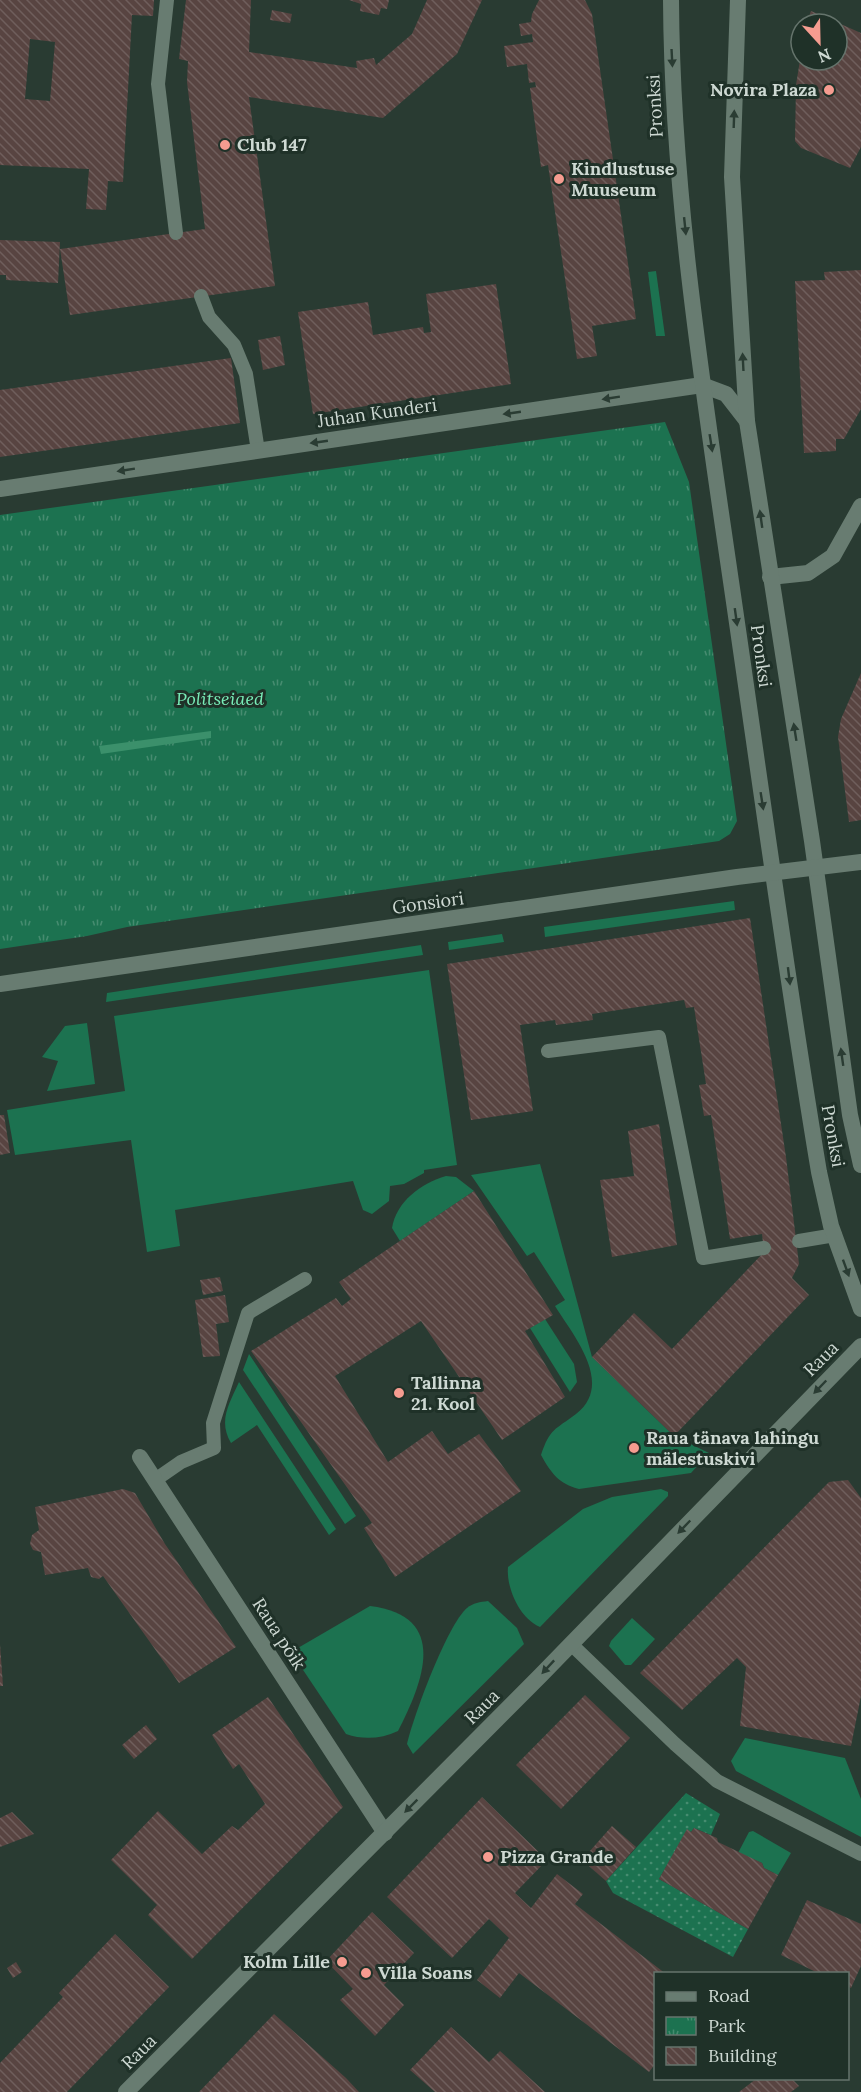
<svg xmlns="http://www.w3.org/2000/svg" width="861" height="2092" font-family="Lora,serif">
	<defs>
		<pattern id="park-tufts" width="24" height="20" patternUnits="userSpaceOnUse" patternTransform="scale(1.5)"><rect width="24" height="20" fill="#1c7250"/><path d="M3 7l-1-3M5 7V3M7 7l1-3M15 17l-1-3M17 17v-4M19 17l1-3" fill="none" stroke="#468c70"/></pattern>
		<pattern id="garden-dots" width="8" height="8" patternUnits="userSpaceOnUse" patternTransform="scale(1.5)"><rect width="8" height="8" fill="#1c7250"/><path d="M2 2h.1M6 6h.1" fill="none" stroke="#468c70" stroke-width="1.8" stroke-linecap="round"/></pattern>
		<pattern id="building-back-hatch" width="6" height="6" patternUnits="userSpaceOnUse" patternTransform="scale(1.5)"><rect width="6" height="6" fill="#584441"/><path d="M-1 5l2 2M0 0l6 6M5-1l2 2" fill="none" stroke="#6f5e5c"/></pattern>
	</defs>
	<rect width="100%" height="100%" fill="#293b32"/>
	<g fill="#1c7250">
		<path d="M656,271L665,336H656L648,272Z"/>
		<path d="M734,901L735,910L545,937L544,927Z"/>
		<path d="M502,934L504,942L449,950L448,942Z"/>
		<path d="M421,945L423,955L106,1002L107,993Z"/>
		<path d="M429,970L457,1165L424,1170V1173L404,1184L390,1186L389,1201L372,1214L363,1210L353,1181L175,1210L180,1246L147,1252L131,1140L15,1155L7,1110L125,1091L114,1016Z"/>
		<path d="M87,1023L95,1084L47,1091L58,1061L42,1057L65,1026Z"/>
		<path d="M540,1164L592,1357L674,1436L709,1453L691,1473L579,1489C559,1484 551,1473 541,1455C550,1428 555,1430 576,1414C615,1384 573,1335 555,1306L565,1300L534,1252L527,1256L471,1175Z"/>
		<path d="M446,1176L456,1177L474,1191L400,1241L392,1228C396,1202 421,1183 446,1176Z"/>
		<path d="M545,1319L574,1364L577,1382L570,1392L530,1328Z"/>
		<path d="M249,1354L356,1516L345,1524L243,1370Z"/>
		<path d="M239,1382L336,1529L329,1535L257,1425L231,1443C218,1421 229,1404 239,1382Z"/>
		<path d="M661,1489L668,1492V1496L540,1627C520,1619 506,1588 508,1567L583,1509L612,1497Z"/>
		<path d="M488,1601L517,1628L524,1644L413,1754L407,1744C413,1717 447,1625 467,1608C473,1603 480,1602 488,1601Z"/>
		<path d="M370,1606C450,1616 423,1682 398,1731C381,1739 363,1740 346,1734L291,1652Z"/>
		<path d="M632,1618L655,1639L631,1665H625L609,1646L611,1641Z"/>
		<path d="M745,1738L845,1758L861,1799V1837L736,1771L731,1761Z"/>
		<path d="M753,1831L791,1853L778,1875L764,1868L762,1863L738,1853L749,1832Z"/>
	</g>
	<path fill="url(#park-tufts)" d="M665,422L689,482L737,821L730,834L719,841L127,927L87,936L0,949V515Z"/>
	<path fill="url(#garden-dots)" d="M686,1793L720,1814L711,1835L694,1828L691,1832L687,1830L659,1879L748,1929L733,1957L613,1893L606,1881Z"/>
	<path fill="#3b906b" d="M211,731V738L101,754L99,746Z"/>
	<g fill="url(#building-back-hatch)" fill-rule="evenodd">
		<path d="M0,0H154L153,16L132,15L123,182L108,181L106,210L86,209L89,169L0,165ZM30,39L55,42L50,101L25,99Z"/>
		<path d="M186,0H251L249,52L357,68L356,61L374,58L376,65L412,34L427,0H482L457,54L383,118L249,97L275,286L70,315L60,249L205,229L187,82L188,61L179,59Z"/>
		<path d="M349,0H389L387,9L381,8L379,15L360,11L361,4Z"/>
		<path d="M539,0H585L592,14L636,319L592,326L597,356L577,359L548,165L541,167L530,88L536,87L535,82L529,83L527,64L507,67L504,46L533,42L532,34L521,36L519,24L531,22L532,14Z"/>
		<path d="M272,10L292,14L290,23L270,20Z"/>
		<path d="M811,11L861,33V147L850,168L801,148L795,141L796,85L800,60H837V24H806Z"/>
		<path d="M0,240L60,242L58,283L6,280V275H0Z"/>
		<path d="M861,270V409L844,439H836V451L804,453L795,281L825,280L824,272Z"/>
		<path d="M496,284L511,384L313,414L298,312L368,302L373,335L423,327L424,333L431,332L426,294Z"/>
		<path d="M280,336L285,365L263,370L258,340Z"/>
		<path d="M231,358L240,423L0,457V390Z"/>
		<path d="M861,673V820L849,822L838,737L841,719Z"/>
		<path d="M750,918L786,1157L799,1264L792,1278L809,1295L674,1436L592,1357L634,1313L672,1349L764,1252L762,1234L730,1239L711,1115L704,1116L699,1085L706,1084L694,1007L686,1008L684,1000L592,1014L593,1020L556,1025L555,1020L520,1025L533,1111L471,1120L447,964Z"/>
		<path d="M0,1115H4L10,1153L0,1155Z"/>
		<path d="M659,1124L677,1245L612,1257L600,1180L634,1176L628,1131Z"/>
		<path d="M474,1191L553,1315L525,1331L565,1397L502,1440L421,1321L335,1376L388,1462L432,1431L448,1454L479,1434L521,1491L395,1577L364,1528L372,1523L251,1351L336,1298L342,1306L351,1299L339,1282Z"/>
		<path d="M220,1277L223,1291L203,1295L200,1280Z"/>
		<path d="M225,1295L229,1322L216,1324L220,1356L203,1357L195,1300Z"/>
		<path d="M848,1480L861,1498V1696L851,1746L740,1726L746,1667L737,1658L682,1710L640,1673L829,1482Z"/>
		<path d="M123,1489L135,1493L165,1544L236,1647L179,1683L103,1576L99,1579L91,1577L88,1568L45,1575L41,1552L33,1550L30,1544L32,1535L39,1530L35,1507Z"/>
		<path d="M0,1644L3,1686H0Z"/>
		<path d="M585,1695L630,1738L561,1809L516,1765Z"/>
		<path d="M268,1697L343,1807L192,1959L148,1915L157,1905L111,1860L158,1811L202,1854L232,1826L238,1830L265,1804L239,1764L233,1769L212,1735Z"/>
		<path d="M146,1725L157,1739L134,1759L122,1745Z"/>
		<path d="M482,1797L547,1860L515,1893L531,1908L557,1874L583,1894L575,1904L666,1974H656V2063L649,2072L519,1973L500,1998L477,1980L509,1938L489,1919L452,1958L387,1897Z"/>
		<path d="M12,1812L34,1834L0,1847V1818Z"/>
		<path d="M612,1826L636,1847L606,1881L582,1860Z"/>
		<path d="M694,1828L717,1838L718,1842L762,1863L764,1868L778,1875L748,1929L659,1879L687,1829L691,1832Z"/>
		<path d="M807,1900L861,1924V1966L851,1988L848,1986V1974H820L781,1955Z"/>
		<path d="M372,1912L414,1953L384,1985L404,2005L375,2036L340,2000L353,1989L326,1961Z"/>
		<path d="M115,1934L169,1987L67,2092H0V2063L63,1997L59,1993Z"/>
		<path d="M16,1962L22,1972L13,1978L7,1968Z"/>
		<path d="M274,2014L346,2078L359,2092H199Z"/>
		<path d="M451,2027L489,2062L500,2051L545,2092H435L410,2070Z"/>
		<path d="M756,2079H792L799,2086L791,2092H739Z"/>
	</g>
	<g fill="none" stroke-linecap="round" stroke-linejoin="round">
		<g stroke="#687c71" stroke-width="14">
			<path d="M167,0L158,84L176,233"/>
			<path d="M201,296L209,317L234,345L246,374L258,451"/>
			<path d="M548,1051L659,1037L703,1258L764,1248"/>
			<path d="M799,1241L835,1235"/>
			<path d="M155,1480L181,1462L214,1448L213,1423L248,1313L305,1279"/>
			<path d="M571,1644L675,1744L717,1781L861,1854"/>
		</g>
		<g stroke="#687c71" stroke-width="16">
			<path d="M770,577L808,573L833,556L861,506"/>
			<path d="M140,1457L385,1833"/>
		</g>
		<g stroke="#687c71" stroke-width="16">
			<path d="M0,489L702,385L726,394L747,421"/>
			<path d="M126,2092L541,1675L861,1346"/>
		</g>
		<g stroke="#687c71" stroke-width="16">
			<path d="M671,0C672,188 701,375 728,561C758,765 785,969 819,1172L831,1226L861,1309"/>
			<path d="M738,0L732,177L747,421L812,841L850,1115L861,1165"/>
			<path d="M0,984L737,877L861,862"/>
		</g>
	</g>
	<defs><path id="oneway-solid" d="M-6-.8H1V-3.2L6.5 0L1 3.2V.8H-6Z" transform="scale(1.5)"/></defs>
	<g fill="#2a3c33">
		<use href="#oneway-solid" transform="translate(672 58) rotate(87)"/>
		<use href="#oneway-solid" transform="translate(734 119) rotate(-88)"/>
		<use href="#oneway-solid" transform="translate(685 226) rotate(84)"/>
		<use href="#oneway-solid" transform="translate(743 362) rotate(-93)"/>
		<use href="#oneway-solid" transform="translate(611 398) rotate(171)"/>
		<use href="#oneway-solid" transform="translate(512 413) rotate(172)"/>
		<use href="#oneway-solid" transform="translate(319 442) rotate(172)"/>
		<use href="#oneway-solid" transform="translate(711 443) rotate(81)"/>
		<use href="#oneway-solid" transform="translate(126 470) rotate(171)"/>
		<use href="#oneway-solid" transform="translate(761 519) rotate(-98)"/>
		<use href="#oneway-solid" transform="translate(736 617) rotate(82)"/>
		<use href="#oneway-solid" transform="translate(795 732) rotate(-99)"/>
		<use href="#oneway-solid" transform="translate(762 801) rotate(81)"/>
		<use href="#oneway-solid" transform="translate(789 976) rotate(83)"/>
		<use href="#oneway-solid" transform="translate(842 1057) rotate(-98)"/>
		<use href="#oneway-solid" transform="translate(846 1268) rotate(70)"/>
		<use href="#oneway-solid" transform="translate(820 1387) rotate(134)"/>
		<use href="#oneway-solid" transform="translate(684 1527) rotate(134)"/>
		<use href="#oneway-solid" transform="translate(548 1667) rotate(133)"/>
		<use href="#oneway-solid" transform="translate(411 1806) rotate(135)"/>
	</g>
	<g fill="#f59c90" stroke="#1f3128" stroke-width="2">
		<circle cx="829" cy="90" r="6"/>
		<circle cx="225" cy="145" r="6"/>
		<circle cx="559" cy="179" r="6"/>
		<circle cx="399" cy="1393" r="6"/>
		<circle cx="634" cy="1448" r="6"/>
		<circle cx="488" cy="1857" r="6"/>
		<circle cx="342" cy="1962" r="6"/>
		<circle cx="366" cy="1973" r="6"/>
	</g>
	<g text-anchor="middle" stroke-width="6" stroke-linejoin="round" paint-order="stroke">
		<g font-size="18" font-weight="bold" fill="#ced9d3" stroke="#1f3128" text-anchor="start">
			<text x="817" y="96" text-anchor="end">Novira Plaza</text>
			<text x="237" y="151">Club 147</text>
			<text x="571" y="175">Kindlustuse<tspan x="571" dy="21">Muuseum</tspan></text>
			<text x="411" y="1389">Tallinna<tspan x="411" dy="21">21. Kool</tspan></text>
			<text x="646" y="1444">Raua tänava lahingu<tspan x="646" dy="21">mälestuskivi</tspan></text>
			<text x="500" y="1863">Pizza Grande</text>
			<text x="330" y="1968" text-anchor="end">Kolm Lille</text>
			<text x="378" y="1979">Villa Soans</text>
		</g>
		<g font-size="18" fill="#ced9d3" stroke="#1f3128">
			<text transform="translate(655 106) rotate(-93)" y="6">Pronksi</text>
			<text transform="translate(377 413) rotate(-8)" y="6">Juhan Kunderi</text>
			<text transform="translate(761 656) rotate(82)" y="6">Pronksi</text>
			<text transform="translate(428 903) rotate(-8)" y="6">Gonsiori</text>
			<text transform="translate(833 1136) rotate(80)" y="6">Pronksi</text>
			<text transform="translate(821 1359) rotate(-45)" y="6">Raua</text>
			<text transform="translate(279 1634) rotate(57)" y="6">Raua põik</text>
			<text transform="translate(482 1707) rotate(-45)" y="6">Raua</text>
			<text transform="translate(139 2052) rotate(-45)" y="6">Raua</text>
		</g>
		<g font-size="18" font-style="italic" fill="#79edb8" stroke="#1f3128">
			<text x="220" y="705">Politseiaed</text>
		</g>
	</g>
	<rect x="654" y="1972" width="195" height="108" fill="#1f3128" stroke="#65746c" stroke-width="1.5"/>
	<rect x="666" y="1992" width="30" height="9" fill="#687c71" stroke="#65746c" stroke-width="1.5"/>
	<text x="708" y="2002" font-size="18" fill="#ced9d3">Road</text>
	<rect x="666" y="2017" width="30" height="18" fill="url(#park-tufts)" stroke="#65746c" stroke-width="1.5"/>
	<text x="708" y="2032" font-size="18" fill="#ced9d3">Park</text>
	<rect x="666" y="2047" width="30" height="18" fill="url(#building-back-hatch)" stroke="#65746c" stroke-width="1.5"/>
	<text x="708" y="2062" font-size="18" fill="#ced9d3">Building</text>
	<g transform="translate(819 42) rotate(158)"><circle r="28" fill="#1f3128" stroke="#65746c" stroke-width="1.5"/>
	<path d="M0-4.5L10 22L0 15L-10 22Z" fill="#f59c90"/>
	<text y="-9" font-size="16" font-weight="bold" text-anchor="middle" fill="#ced9d3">N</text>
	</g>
</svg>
